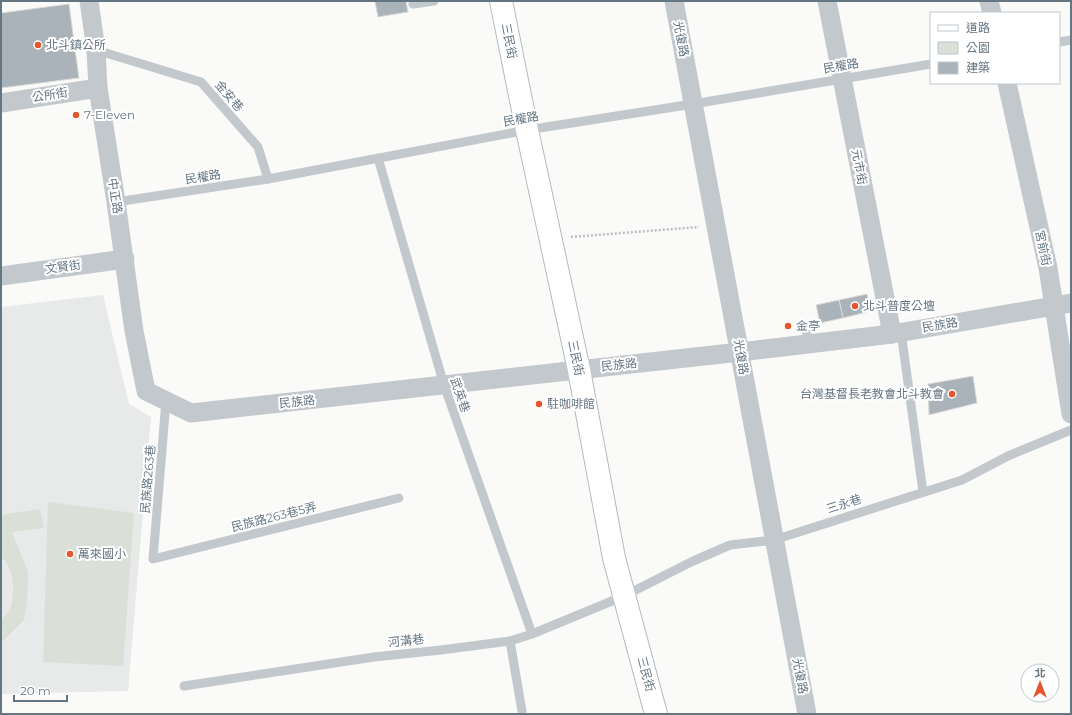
<svg xmlns="http://www.w3.org/2000/svg" width="1072" height="715" font-family="Montserrat,'Noto Sans TC',sans-serif">
	<rect width="100%" height="100%" fill="#fafaf8"/>
	<path fill="#e8e9e9" d="M103,295L129,404L151,417L128,691L1,694V307Z"/>
	<g fill="#dadfd7">
		<path d="M48,502L134,513L123,666L43,662Z"/>
		<path d="M40,509L44,528L12,532L28,572L27,601L24,620L1,643C1,638 0,625 1,621C3,617 8,613 10,609C16,595 14,566 1,557V515Z"/>
	</g>
	<g fill="#aab3b9" stroke="#dcdcda">
		<path d="M381,1H406L408,12L378,17L375,2Z"/>
		<path d="M69,4L79,78L1,88V13Z"/>
		<path d="M867,294L871,311L843,318L839,300Z"/>
		<path d="M839,300L843,318L820,323L816,305Z"/>
		<path d="M973,376L977,403L929,415L928,384Z"/>
	</g>
	<g fill="none" stroke-linecap="round" stroke-linejoin="round">
		<g stroke="#b3babf" stroke-width="24">
			<path id="secondary" d="M501,1L527,130L579,370L614,558L656,714"/>
		</g>
		<path stroke="#bbbfc2" stroke-width="2.5" stroke-dasharray="2 2" stroke-linecap="butt" d="M571,237L699,227"/>
		<g stroke="#c3c8cc" stroke-width="9">
			<path d="M413,4L434,1"/>
			<path d="M1059,42L1071,40"/>
			<path d="M96,50L201,82L258,147L268,179"/>
			<path d="M378,158L444,385L532,634"/>
			<path d="M116,202L268,179L527,130L693,104L931,64"/>
			<path d="M806,327L808,344"/>
			<path d="M901,332L923,492"/>
			<path d="M166,401L153,559L399,498"/>
			<path d="M510,641L522,711"/>
			<path d="M184,686L374,657L441,650L510,641L532,634L624,596L691,562L730,545L774,540L962,480L1008,456L1071,430"/>
		</g>
		<g stroke="#c3c8cc" stroke-width="19">
			<path d="M89,1L96,50L98,88L116,202L134,331L146,391L191,413L740,352L892,334L1071,303"/>
			<path d="M674,1L807,714"/>
			<path d="M827,1L892,334"/>
			<path d="M989,1L992,13"/>
			<path d="M1007,83L1048,268L1071,414"/>
			<path d="M1,103L98,88"/>
			<path d="M1,276L125,259"/>
		</g>
		<use href="#secondary" stroke="#fff" stroke-width="22"/>
	</g>
	<g fill="#e4572e" stroke="#fff" stroke-width="1.5">
		<circle cx="38" cy="45" r="4"/>
		<circle cx="76" cy="115" r="4"/>
		<circle cx="855" cy="306" r="4"/>
		<circle cx="788" cy="326" r="4"/>
		<circle cx="952" cy="394" r="4"/>
		<circle cx="539" cy="404" r="4"/>
		<circle cx="70" cy="554" r="4"/>
	</g>
	<g text-anchor="middle" stroke-width="4" stroke-linejoin="round" paint-order="stroke">
		<g font-size="12" fill="#657683" stroke="#fff">
			<text transform="translate(681 39) rotate(79)" y="4">光復路</text>
			<text transform="translate(509 41) rotate(79)" y="4">三民街</text>
			<text transform="translate(841 66) rotate(-10)" y="4">民權路</text>
			<text transform="translate(50 95) rotate(-9)" y="4">公所街</text>
			<text transform="translate(229 96) rotate(49)" y="4">金安巷</text>
			<text transform="translate(521 119) rotate(-10)" y="4">民權路</text>
			<text transform="translate(859 167) rotate(79)" y="4">元市街</text>
			<text transform="translate(203 177) rotate(-9)" y="4">民權路</text>
			<text transform="translate(115 196) rotate(81)" y="4">中正路</text>
			<text transform="translate(1043 248) rotate(78)" y="4">宮前街</text>
			<text transform="translate(63 267) rotate(-8)" y="4">文賢街</text>
			<text transform="translate(940 325) rotate(-9)" y="4">民族路</text>
			<text transform="translate(741 357) rotate(80)" y="4">光復路</text>
			<text transform="translate(576 358) rotate(78)" y="4">三民街</text>
			<text transform="translate(619 365) rotate(-6)" y="4">民族路</text>
			<text transform="translate(460 395) rotate(71)" y="4">武英巷</text>
			<text transform="translate(297 402) rotate(-6)" y="4">民族路</text>
			<text transform="translate(148 479) rotate(-85)" y="4">民族路263巷</text>
			<text transform="translate(844 504) rotate(-18)" y="4">三永巷</text>
			<text transform="translate(274 517) rotate(-14)" y="4">民族路263巷5弄</text>
			<text transform="translate(406 641) rotate(-6)" y="4">河溝巷</text>
			<text transform="translate(646 674) rotate(75)" y="4">三民街</text>
			<text transform="translate(800 676) rotate(79)" y="4">光復路</text>
		</g>
		<g font-size="12" fill="#657683" stroke="#fff" text-anchor="start">
			<text x="46" y="49">北斗鎮公所</text>
			<text x="84" y="119">7-Eleven</text>
			<text x="863" y="310">北斗普度公壇</text>
			<text x="796" y="330">金亭</text>
			<text x="944" y="398" text-anchor="end">台灣基督長老教會北斗教會</text>
			<text x="547" y="408">駐咖啡館</text>
			<text x="78" y="558">萬來國小</text>
		</g>
	</g>
	<rect width="1072" height="715" fill="none" stroke="#657683" stroke-width="4"/>
	<rect x="930" y="12" width="130" height="72" fill="#ffffff" stroke="#c1c8cd"/>
	<rect x="938" y="25" width="20" height="6" fill="#ffffff" stroke="#c1c8cd"/>
	<text x="966" y="32" font-size="12" fill="#657683">道路</text>
	<rect x="938" y="42" width="20" height="12" fill="#dadfd7" stroke="#c1c8cd"/>
	<text x="966" y="52" font-size="12" fill="#657683">公園</text>
	<rect x="938" y="62" width="20" height="12" fill="#aab3b9" stroke="#c1c8cd"/>
	<text x="966" y="72" font-size="12" fill="#657683">建築</text>
	<g transform="translate(1040 683)"><circle r="19" fill="#ffffff" stroke="#c1c8cd"/>
	<path d="M0-3L7 15L0 10L-7 15Z" fill="#e4572e"/>
	<text y="-6" font-size="11" font-weight="bold" text-anchor="middle" fill="#657683">北</text>
	</g>
	<path d="M14 695v6h53v-6" fill="none" stroke="#657683" stroke-width="2"/>
	<text x="20" y="695" font-size="12" fill="#657683" stroke="#ffffff" stroke-width="3" paint-order="stroke">20 m</text>
</svg>
